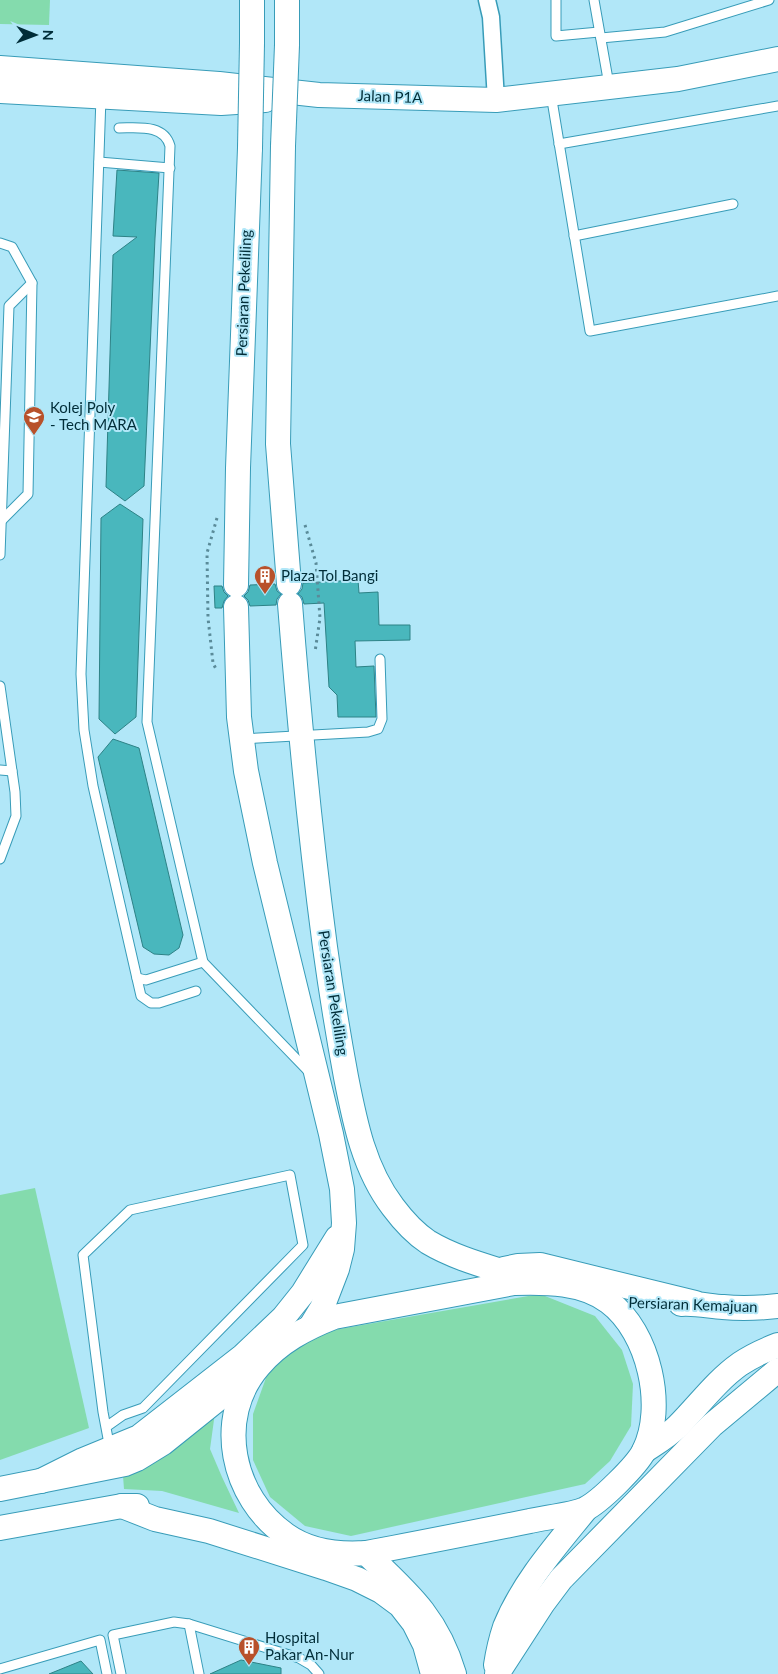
<svg xmlns="http://www.w3.org/2000/svg" width="778" height="1674" font-family="Lato,sans-serif">
	<rect width="100%" height="100%" fill="#b1e7f8"/>
	<g fill="#84dbad">
		<path d="M0,0H50L49,25L0,24Z"/>
		<path d="M35,1188L89,1428L0,1460V1195Z"/>
		<path d="M540,1294L595,1316L622,1350L633,1384L631,1426L610,1461L585,1484L351,1536L305,1526L270,1497L253,1460V1414L267,1375L294,1348L322,1332Z"/>
		<path d="M217,1398L210,1449L222,1477L239,1513L162,1491L124,1489L123,1476Z"/>
	</g>
	<g fill="#49b7bd" stroke="#2d8286">
		<path d="M117,170L159,173L155,238L144,486L125,501L106,487L113,255L137,237L113,236Z"/>
		<path d="M120,504L143,519L136,717L115,734L99,719L101,518Z"/>
		<path d="M358,580L359,593L378,592L379,625H410V640L355,641L356,667L374,666L376,717H338L337,695L329,687L324,603L304,604L302,597L298,594L302,589L303,583Z"/>
		<path d="M275,584L277,591L281,594L277,599L276,605L250,606L248,600L244,596L248,592L250,585Z"/>
		<path d="M214,586H222L224,592L228,596L224,601L222,608H215Z"/>
		<path d="M113,739L139,748L183,935L179,948L169,955L154,954L143,947L98,757Z"/>
		<path d="M241,1660L281,1668V1674H210Z"/>
		<path d="M81,1661L93,1674H49Z"/>
	</g>
	<g fill="none" stroke-linecap="round" stroke-linejoin="round">
		<g stroke="#389cb8" stroke-width="11">
			<g id="lane">
				<path d="M556,0V36L599,32"/>
				<path d="M594,0L609,85"/>
				<path d="M601,38L665,32L769,0"/>
				<path d="M551,94L590,331L778,296"/>
				<path d="M101,97L81,674L84,730L93,786L141,996L151,1003H159L196,991"/>
				<path d="M119,128C138,128 164,124 170,146L147,722L203,962L310,1073"/>
				<path d="M559,144L778,106"/>
				<path d="M99,162L170,168"/>
				<path d="M574,236L733,204"/>
				<path d="M0,243L12,247L32,283L28,494L0,522"/>
				<path d="M0,555L9,306L32,283"/>
				<path d="M0,686L15,792L16,816L0,859"/>
				<path d="M242,739L368,732L378,729L382,719L380,659"/>
				<path d="M0,770L12,771"/>
				<path d="M137,978L146,980L203,962"/>
				<path d="M106,1427L123,1415L143,1408L303,1245L290,1175L130,1210L83,1255L103,1412L110,1449"/>
				<path d="M189,1624L199,1674"/>
				<path d="M0,1669L100,1640L107,1674"/>
				<path d="M121,1674L113,1635L174,1622L189,1624L299,1658L311,1665L319,1674"/>
			</g>
		</g>
		<g stroke="#389cb8" stroke-width="19">
			<path id="street" d="M487,0L491,17L496,100"/>
		</g>
		<g stroke="#389cb8" stroke-width="26">
			<g id="secondary">
				<path d="M252,0V43"/>
				<path d="M287,45V0"/>
				<path d="M0,68L219,84L319,95L496,100L678,79L778,59"/>
				<path d="M0,91L221,103L265,100"/>
				<path d="M283,146L278,444L289,584"/>
				<path d="M236,585L238,468L250,148"/>
				<path d="M290,604C299,719 310,833 325,947C331,991 338,1034 346,1077C355,1123 364,1169 393,1207C402,1219 416,1234 428,1242C458,1260 494,1268 526,1279"/>
				<path d="M236,607L239,717L246,771L265,863L331,1134L342,1189L344,1223L342,1249L337,1269L322,1308L311,1326"/>
				<path d="M504,1269L518,1266L540,1265L695,1303"/>
				<path d="M514,1283C546,1282 583,1282 609,1302C649,1332 666,1407 644,1451C637,1465 600,1502 585,1509C576,1514 542,1518 530,1521C475,1532 420,1543 366,1553C338,1555 310,1552 286,1535C232,1498 214,1418 259,1366C279,1342 306,1328 334,1317Z"/>
				<path d="M681,1304C695,1303 709,1306 723,1307C742,1309 760,1308 778,1306"/>
				<path d="M644,1451C656,1443 668,1436 678,1426C699,1405 716,1381 740,1364C752,1356 765,1350 778,1345"/>
				<path d="M41,1481L83,1460L139,1437L243,1356L283,1318L303,1293L337,1238"/>
				<path d="M0,1489L125,1464L137,1459L163,1443L249,1374"/>
				<path d="M122,1506L155,1519L209,1531L326,1568L357,1579L381,1591L400,1605L414,1623L425,1645L433,1674"/>
				<path d="M0,1528L122,1506H137"/>
				<path d="M366,1553C408,1593 437,1617 454,1674"/>
				<path d="M496,1665C498,1652 501,1639 505,1627C523,1583 555,1547 585,1510"/>
				<path d="M497,1674L543,1603L561,1579L712,1425L778,1370"/>
			</g>
		</g>
		<g stroke="#5a8b99" stroke-width="3" stroke-dasharray="2.5 4" stroke-linecap="butt">
			<path d="M217,518L207,553L208,618L213,663L217,671"/>
			<path d="M305,525L316,563L320,618L315,652"/>
		</g>
		<use href="#lane" stroke="#fff" stroke-width="9"/>
		<use href="#street" stroke="#fff" stroke-width="16"/>
		<use href="#secondary" stroke="#fff" stroke-width="24"/>
		<g stroke="#389cb8" stroke-width="26" stroke-linecap="butt">
			<g id="secondary-bridge">
				<path d="M283,146L287,45"/>
				<path d="M250,148L252,43"/>
			</g>
		</g>
		<use href="#secondary-bridge" stroke="#fff" stroke-width="24"/>
	</g>
	<defs>
		<g id="university-pin" transform="scale(1.125)"><path d="M0 17L-7.5 6A9.5 9.5 0 1 1 7.5 6Z" fill="#b8512b" stroke="#b1e7f8"/><path d="M0-5L7-2L0 1L-7-2ZM-4 1L0 2.5L4 1V4Q0 6-4 4Z" fill="#fff"/></g>
		<g id="building-pin" transform="scale(1.125)"><path d="M0 17L-7.5 6A9.5 9.5 0 1 1 7.5 6Z" fill="#b8512b" stroke="#b1e7f8"/><path d="M-4-6H4V6H1V3H-1V6H-4ZM-2.5-4.3h1.7v1.8h-1.7ZM.8-4.3h1.7v1.8H.8ZM-2.5-1h1.7V.8h-1.7ZM.8-1h1.7V.8H.8Z" fill="#fff"/></g>
	</defs>
	<g fill-rule="evenodd">
		<use href="#university-pin" x="34" y="417"/>
		<use href="#building-pin" x="265" y="576"/>
		<use href="#building-pin" x="249" y="1647"/>
	</g>
	<g text-anchor="middle" stroke-width="4" stroke-linejoin="round" paint-order="stroke">
		<g font-size="15" fill="#002d38" stroke="#b1e7f8">
			<text transform="translate(390 97) rotate(2)" y="5">Jalan P1A</text>
			<text transform="translate(244 293) rotate(-88)" y="5">Persiaran Pekeliling</text>
			<text transform="translate(333 993) rotate(81)" y="5">Persiaran Pekeliling</text>
			<text transform="translate(693 1305) rotate(2)" y="5">Persiaran Kemajuan</text>
		</g>
		<g font-size="15" fill="#002d38" stroke="#b1e7f8" text-anchor="start">
			<text x="50" y="413">Kolej Poly<tspan x="50" dy="17">- Tech MARA</tspan></text>
			<text x="281" y="581">Plaza Tol Bangi</text>
			<text x="265" y="1643">Hospital<tspan x="265" dy="17">Pakar An-Nur</tspan></text>
		</g>
	</g>
	<g transform="translate(35 35) rotate(91)" stroke="#b1e7f8" stroke-width="4" paint-order="stroke">
	<path d="M0-4L9 19L0 12L-9 19Z" fill="#002d38"/>
	<text y="-8" font-size="14" font-weight="bold" text-anchor="middle" fill="#002d38">N</text>
	</g>
</svg>
